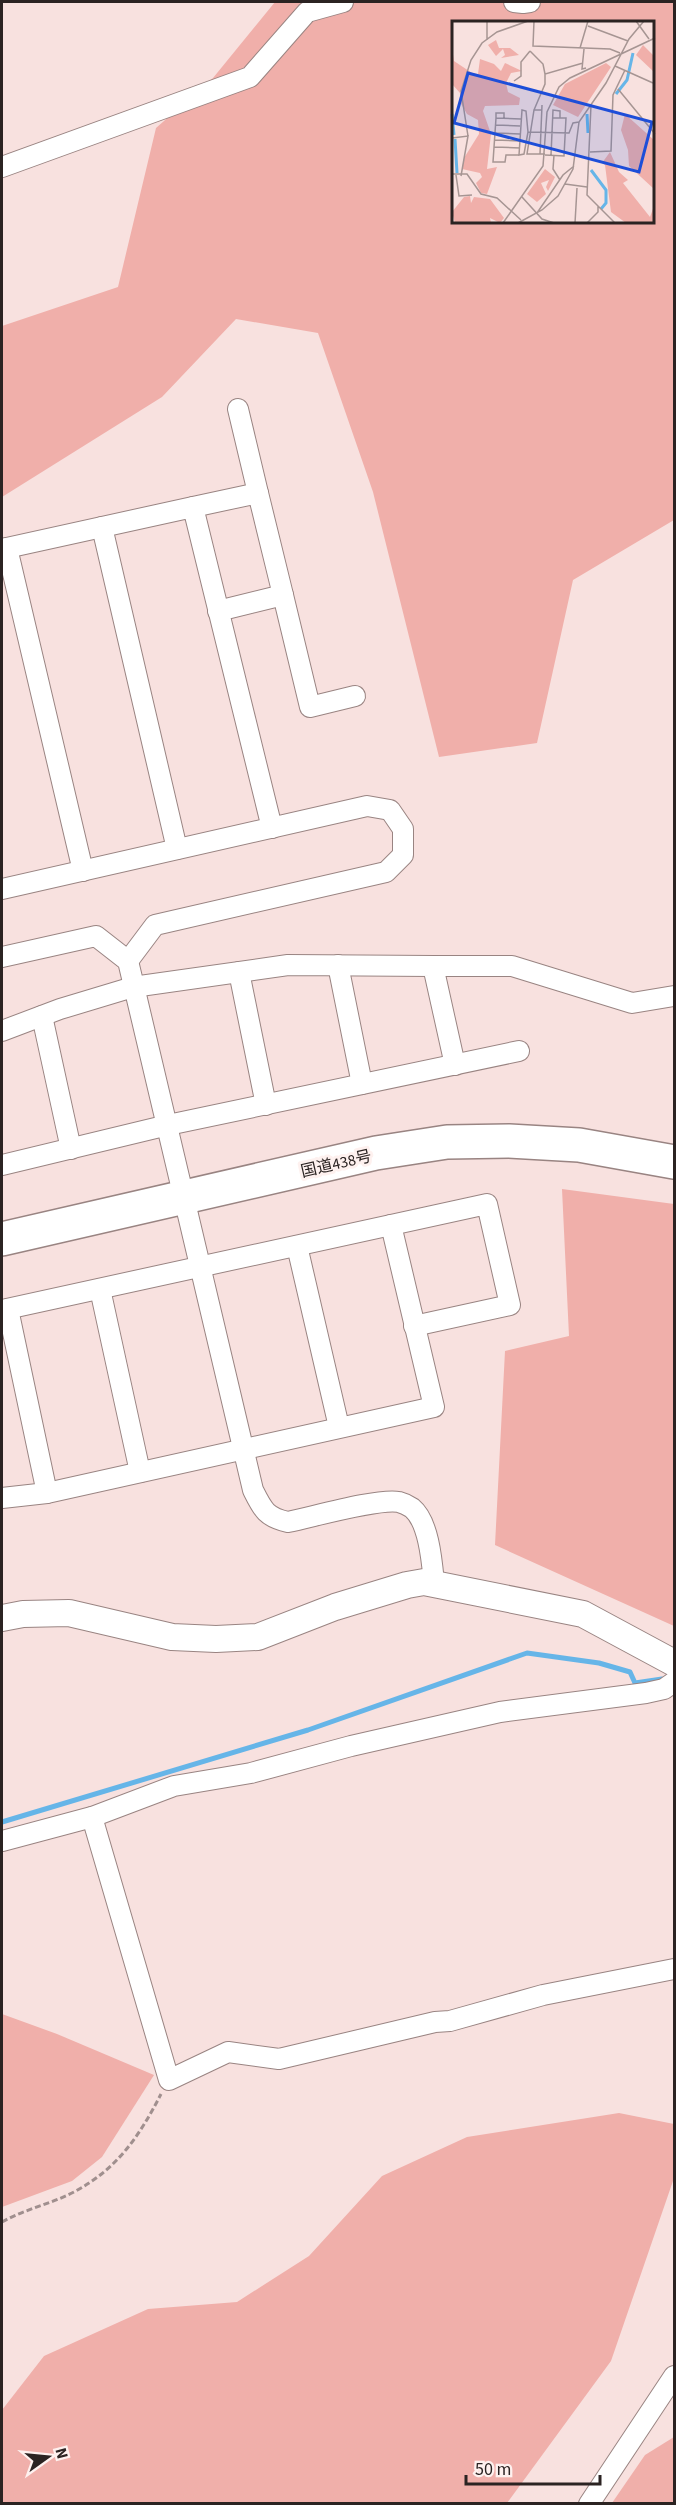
<svg xmlns="http://www.w3.org/2000/svg" width="676" height="2505" font-family="'Source Sans 3','Noto Sans JP',sans-serif">
	<rect width="100%" height="100%" fill="#f8e1df"/>
	<g fill="#f0afaa" fill-rule="evenodd">
		<path d="M275,2H674V520L573,580L537,743L439,757L373,492L318,333L236,319L162,397L2,497V326L118,287L156,128L213,78ZM454,22H654V222H454Z"/>
		<path d="M562,1189L674,1204V1626L495,1545L505,1351L569,1336Z"/>
		<path d="M2,2014L57,2034L154,2075L102,2157L72,2181L2,2207Z"/>
		<path d="M619,2113L674,2124V2178L611,2361L507,2503H2V2410L44,2356L148,2309L237,2302L309,2256L382,2176L467,2137Z"/>
		<path d="M674,2437V2503H612L645,2455Z"/>
	</g>
	<g fill="none" stroke-linecap="round" stroke-linejoin="round">
		<path stroke="#66b5e8" stroke-width="5" d="M2,1822L308,1730L527,1653L599,1663L630,1672L635,1683L662,1679L668,1681"/>
		<g stroke="#998482" stroke-width="22">
			<g id="minor">
				<path d="M514,2L523,3L530,2"/>
				<path d="M2,167L250,77L307,12L343,2"/>
				<path d="M238,409L258,493"/>
				<path d="M193,507L258,493L283,595L218,611"/>
				<path d="M102,527L177,849"/>
				<path d="M7,548L83,871"/>
				<path d="M2,549L193,507L272,828"/>
				<path d="M283,595L310,707L355,696"/>
				<path d="M2,889L367,806L390,810L403,829V855L386,872L155,925L128,961"/>
				<path d="M2,957L96,936L128,961L253,1490C263,1510 266,1517 288,1522C313,1517 378,1498 399,1502C403,1503 409,1506 412,1508C429,1522 432,1562 434,1583"/>
				<path d="M338,965L362,1084"/>
				<path d="M433,966H512L632,1003L674,996"/>
				<path d="M239,972L266,1105"/>
				<path d="M42,1016L71,1149"/>
				<path d="M2,1031L60,1009L133,987L288,965L433,966L455,1065"/>
				<path d="M2,1165L168,1125L519,1051"/>
				<path d="M297,1246L339,1427"/>
				<path d="M100,1289L140,1472"/>
				<path d="M8,1309L47,1493"/>
				<path d="M2,1310L487,1204L510,1305L414,1326"/>
				<path d="M2,1498L47,1493L434,1407L391,1225"/>
				<path d="M92,1817L169,2080L228,2052L279,2059L435,2022L450,2021L543,1995L674,1969"/>
				<path d="M2,1841L92,1817L174,1786L251,1773L351,1746L500,1712L646,1693L664,1689L674,1682"/>
				<path d="M589,2504L674,2376"/>
			</g>
		</g>
		<g stroke="#998482" stroke-width="28">
			<path id="tertiary" d="M2,1618L23,1614L69,1613L172,1637L216,1639L258,1637L335,1607L407,1585L424,1582L583,1614L674,1663"/>
		</g>
		<g stroke="#998482" stroke-width="36">
			<path id="trunk" d="M2,1239L376,1153L447,1142L509,1141L579,1145L674,1162"/>
		</g>
		<path stroke="#a08f8e" stroke-width="3" stroke-dasharray="6 3" stroke-linecap="butt" d="M2,2222C25,2209 51,2204 74,2192C117,2169 139,2137 161,2094"/>
		<use href="#minor" stroke="#fff" stroke-width="20"/>
		<use href="#tertiary" stroke="#fff" stroke-width="26"/>
		<use href="#trunk" stroke="#fff" stroke-width="33"/>
	</g>
	<g text-anchor="middle" stroke-width="6" stroke-linejoin="round" paint-order="stroke">
		<g font-size="16" fill="#2b2322" stroke="#fef1ef">
			<text transform="translate(336 1163) rotate(-13)" y="6">国道438号</text>
		</g>
	</g>
	<g transform="translate(452 21)">
		<rect width="202" height="202" fill="#f8e1df"/>
		<path d="M44,19L47,27H58L67,34L49,37L53,34L51,28L44,35L36,24ZM191,24L202,35V51L184,34ZM0,27L2,40L20,52L26,53L28,38L42,43L49,50L53,42L70,50L59,52L54,62L56,71L68,77L67,84L33,85L31,90L39,113L35,148L45,146L35,173L29,172L24,162L30,156L28,152L10,148L12,137L27,113L26,99L15,93L8,81V72L0,63ZM154,42L159,46L126,96L101,84L113,63ZM173,93L202,119V168L177,145L176,129L169,109ZM158,131L167,151L176,159L171,162L198,196L202,185V202H174L159,191L153,144L150,142ZM93,148L103,156L96,170L94,166L97,159L89,162L94,173L85,181L75,173ZM18,175L19,182L22,176L38,178L52,197L48,202L38,197L39,202H3L0,191L12,176Z" fill="#f0afaa"/>
		<path fill="none" stroke="#66b5e8" stroke-width="3" d="M164,73L175,59L181,32M0,93L2,114M135,93L136,112M3,118L5,152M139,149L154,169V182L149,188"/>
		<path fill="none" stroke="#a69593" stroke-width="1.5" d="M35,0V19M82,0L81,25L158,28L168,32M184,0L197,18M136,5L176,20M128,27L136,0M132,28L130,48L134,47M78,30L91,43L93,53M163,45L201,62M62,60L69,55V41L78,30M166,68L203,113M139,84L135,174L163,202M82,89L93,63V53L131,42M90,89H82L75,133H93M44,97V92H52V98M43,104L68,105M76,111L72,133L67,134L70,89L74,90L76,111L117,112L121,102L127,101M43,112L68,113M16,115L9,70L19,39L30,22L45,11L76,0M0,117L16,115L9,155M42,119L68,120M42,126L68,127M138,131L159,130L161,74L173,49M88,133L90,84M67,134H54L53,141H41L44,97L69,98M93,134L112,135L114,97H100M99,134L101,89L108,90V97M102,134L101,148L108,159M0,153H15L29,173L45,177L69,199M4,154L7,175L20,174M113,163L135,166M70,176L90,198L102,202M85,192L111,154L122,145M51,202L91,145L95,91L107,66L118,57L203,17M66,202L90,189L106,175L121,148L127,101L154,62L177,18L192,0M123,202L125,167M135,202L146,191V185"/>
		<path fill="#1d4ed8" fill-opacity="0.15" stroke="#1d4ed8" stroke-width="3" d="M16,52L200,101L187,151L2,102Z"/>
		<rect width="202" height="202" fill="none" stroke="#2b2322" stroke-width="3"/>
	</g>
	<rect width="676" height="2505" fill="none" stroke="#2b2322" stroke-width="6"/>
	<g transform="translate(48 2457) rotate(75)" stroke="#fef1ef" stroke-width="4.5" paint-order="stroke">
	<path d="M0-4.5L10 22L0 15L-10 22Z" fill="#2b2322"/>
	<text y="-9" font-size="16" font-weight="bold" text-anchor="middle" fill="#2b2322">N</text>
	</g>
	<path d="M466 2475v9h134v-9" fill="none" stroke="#2b2322" stroke-width="3"/>
	<text x="475" y="2475" font-size="18" fill="#2b2322" stroke="#fef1ef" stroke-width="4.5" paint-order="stroke">50 m</text>
</svg>
